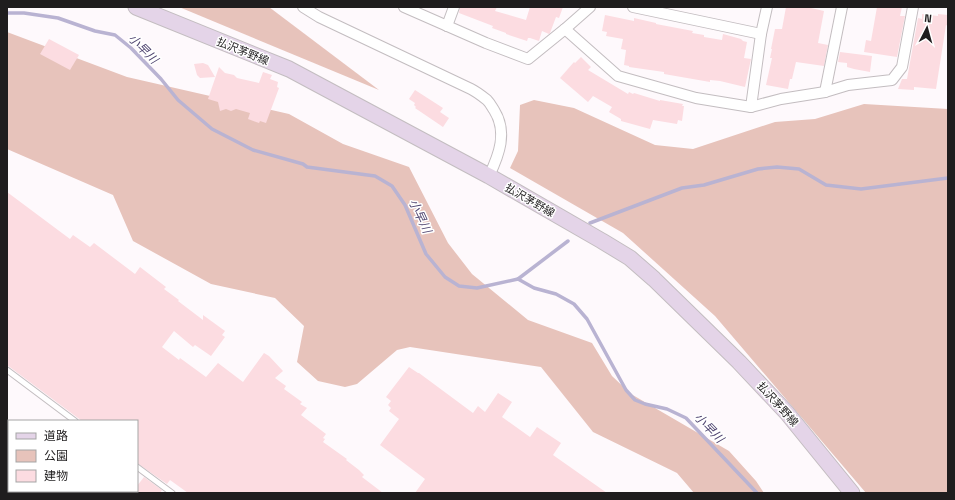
<svg xmlns="http://www.w3.org/2000/svg" width="955" height="500" font-family="'Space Grotesk','Noto Sans JP',sans-serif">
	<rect width="100%" height="100%" fill="#fef9fc"/>
	<g fill="#e7c3bb">
		<path d="M179,7H269L379,90Z"/>
		<path d="M7,32L127,77L289,114L343,144L409,167L448,243L472,274L528,320L592,343L612,376L631,394L729,451L756,481L764,493H694L677,473L593,432L541,367L410,347L397,350L357,384L345,387L318,381L297,362L304,326L275,298L211,284L133,241L113,195L7,149Z"/>
		<path d="M534,100L574,108L655,145L693,149L775,122L815,119L864,104L948,109V493H866L715,316L623,233L510,168L518,151L520,105Z"/>
	</g>
	<g fill="none" stroke-linecap="round" stroke-linejoin="round">
		<g stroke="#b9b3d2" stroke-width="3.5">
			<path d="M7,13H24L58,18L95,31L115,35L131,48L161,79L178,100L212,129L253,150L303,164L307,167L375,176L392,186L405,205L426,254L445,277L459,286L477,288L518,279L534,288L556,294L574,304L587,319L626,390L635,400L645,404L667,409L686,418L757,493"/>
			<path d="M590,223L682,188L704,185L758,169L777,167L799,169L826,185L861,189L948,178"/>
			<path d="M518,279L568,241"/>
		</g>
	</g>
	<g fill="#fcdce1">
		<path d="M460,7H497L495,11L526,20L530,7H563L559,18L556,17L550,33L549,34L542,31L539,41L530,38H528L527,41L506,34V33L492,28L493,26L459,13Z"/>
		<path d="M786,7H811V8L824,11L818,43L828,45L824,66L796,62L792,79H790L788,89L766,85L772,58H770L772,49H771L775,29H782Z"/>
		<path d="M877,7H902L900,16H905L897,57L864,52L866,40L871,41Z"/>
		<path d="M922,14L938,16V14L948,15V26L946,25L936,89L914,87V90L898,89L902,79H907L918,18L922,19Z"/>
		<path d="M605,15L634,21V18L656,23V24L693,31L692,33L704,35V37L722,40L723,34L741,39L743,41L747,42L744,58L751,59L745,87L720,81L710,80V82L664,74V72L629,67V66L624,65L626,50L621,49L623,39L606,36L607,32L602,31Z"/>
		<path d="M49,39L79,55L70,70L40,54Z"/>
		<path d="M840,52L872,56L870,72L854,69L847,67V63L838,62Z"/>
		<path d="M581,57L591,67L588,70L628,94L629,92L633,94L634,93L660,101V100L683,104L682,106H684L682,121L678,120L677,124L653,120L650,129L621,121V119L609,112L612,107L593,96L588,102L560,78L574,62L575,63Z"/>
		<path d="M203,63L208,65L215,77L200,78L197,75L194,64Z"/>
		<path d="M219,67L225,73L234,75L237,78L259,83L263,72L272,75L270,79L278,82L277,87L279,88L266,123L260,121L259,123L248,119L250,113L236,109L231,111L226,109L220,111L218,102L208,99Z"/>
		<path d="M415,90L443,108L440,112L449,118L443,127L415,108L416,107L414,105L415,103L409,99Z"/>
		<path d="M7,192L70,239L73,235L90,247L94,243L135,274L140,267L166,287L164,289L179,300L178,301L203,320V315L225,331L222,335L225,337L211,356L195,345L193,347L174,331L162,347L179,360L180,358L206,377L218,363L243,382L264,353L269,356L283,371L275,378L286,386L284,389L302,402L300,404L307,408L301,415L326,434L323,438L325,439L323,442L347,459L346,460L359,470L364,475L362,477L383,493H188L170,480L167,484L137,463V421H82L7,365Z"/>
		<path d="M409,367L418,373H419L473,413L478,406L485,412L498,393L512,402L502,417L530,437L537,427L561,443L553,455L607,493H415L425,479L380,445L399,419L389,411L391,408L388,405L391,401L386,397Z"/>
		<path d="M144,477L162,490L160,493H132L133,491H137V486Z"/>
	</g>
	<g fill="none" stroke-linecap="round" stroke-linejoin="round">
		<g stroke="#c3bdc0" stroke-width="7">
			<g id="lane">
				<path d="M7,370L75,421"/>
				<path d="M137,467L172,493"/>
			</g>
		</g>
		<g stroke="#c3bdc0" stroke-width="12">
			<g id="street">
				<path d="M303,7L319,17L471,89C477,92 482,96 487,100C490,103 492,107 494,110C508,132 499,155 489,176"/>
				<path d="M404,7L486,43L528,59L565,29L590,7"/>
				<path d="M633,7L761,34"/>
				<path d="M447,26L454,7"/>
				<path d="M565,29L618,76L696,98L751,107L781,99L825,92L848,85L892,80L902,67L913,7"/>
				<path d="M825,92L842,7"/>
				<path d="M751,107L761,34L767,7"/>
			</g>
		</g>
		<g stroke="#c3bdc0" stroke-width="17">
			<path id="secondary" d="M136,7L289,69L489,176L602,241L630,258L654,279L739,362L787,413L852,493"/>
		</g>
		<use href="#lane" stroke="#fff" stroke-width="5"/>
		<use href="#street" stroke="#fff" stroke-width="10"/>
		<use href="#secondary" stroke="#e4d4e8" stroke-width="15"/>
	</g>
	<g text-anchor="middle" stroke-width="3" stroke-linejoin="round" paint-order="stroke">
		<g font-size="11" fill="#1f1d1e" stroke="#fff">
			<text transform="translate(243 51) rotate(22)" y="4">払沢茅野線</text>
			<text transform="translate(530 200) rotate(30)" y="4">払沢茅野線</text>
			<text transform="translate(778 404) rotate(48)" y="4">払沢茅野線</text>
		</g>
		<g font-size="12" font-style="italic" fill="#4e436f" stroke="#fff">
			<text transform="translate(143 49) rotate(45)" y="4">小早川</text>
			<text transform="translate(420 216) rotate(65)" y="4">小早川</text>
			<text transform="translate(709 428) rotate(46)" y="4">小早川</text>
		</g>
	</g>
	<rect width="955" height="500" fill="none" stroke="#1f1d1e" stroke-width="16"/>
	<rect x="8" y="420" width="130" height="72" fill="#ffffff" stroke="#a5a5a5"/>
	<rect x="16" y="433" width="20" height="6" fill="#e4d4e8" stroke="#a5a5a5"/>
	<text x="44" y="440" font-size="12" fill="#1f1d1e">道路</text>
	<rect x="16" y="450" width="20" height="12" fill="#e7c3bb" stroke="#a5a5a5"/>
	<text x="44" y="460" font-size="12" fill="#1f1d1e">公園</text>
	<rect x="16" y="470" width="20" height="12" fill="#fcdce1" stroke="#a5a5a5"/>
	<text x="44" y="480" font-size="12" fill="#1f1d1e">建物</text>
	<g transform="translate(927 28) rotate(6)" stroke="#ffffff" stroke-width="3" paint-order="stroke">
	<path d="M0-3L7 15L0 10L-7 15Z" fill="#1f1d1e"/>
	<text y="-6" font-size="11" font-weight="bold" text-anchor="middle" fill="#1f1d1e">N</text>
	</g>
</svg>
